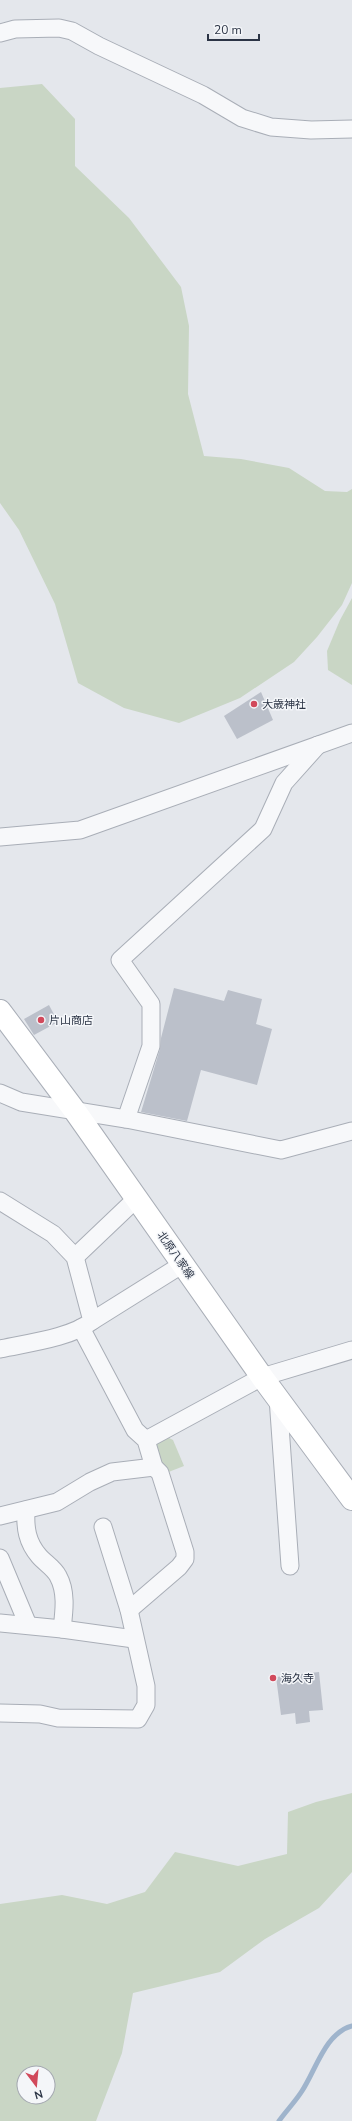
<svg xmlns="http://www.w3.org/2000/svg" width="352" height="2121" font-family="'Nunito Sans','Noto Sans JP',sans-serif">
	<rect width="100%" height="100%" fill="#e4e7ec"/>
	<g fill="#c9d6c5" fill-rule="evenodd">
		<path d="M42,84L75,119V166L129,218L181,287L189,326L188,394L204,456L241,459L289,468L325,491L347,492L352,489V583L342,605L317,637L294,662L240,698L179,723L124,708L78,683L55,604L19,530L0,503V88Z"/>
		<path d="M352,598V685L328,670L327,651L340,620Z"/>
		<path d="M163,1435L173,1440L184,1466L166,1473L151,1447Z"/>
		<path d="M352,1793V1872L319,1908L265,1939L220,1972L133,1993L122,2053L96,2121H0V1904L62,1895L107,1904L145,1892L175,1852L238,1866L287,1854L288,1812L316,1802ZM24,2073H48V2097H24Z"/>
	</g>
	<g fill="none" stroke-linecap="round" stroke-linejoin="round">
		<path stroke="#9fb4cc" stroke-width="5" d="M279,2121C286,2111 295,2102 302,2091C316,2070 325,2033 352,2026"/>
	</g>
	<g fill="#bbc0ca">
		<path d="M261,692L273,720L237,739L224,716Z"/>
		<path d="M174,988L224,1001L228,990L262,999L256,1024L272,1029L257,1085L201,1070L187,1121L141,1112L160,1049L161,1038Z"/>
		<path d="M49,1005L58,1022L34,1035L24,1019Z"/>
		<path d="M319,1672L323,1710L309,1711L310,1722L296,1724L295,1713L281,1715L276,1677Z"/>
	</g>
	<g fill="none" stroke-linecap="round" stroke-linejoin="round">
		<g stroke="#a9aeb7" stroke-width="19">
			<g id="minor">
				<path d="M0,33L15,29L59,28L72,31L99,46L203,95L242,118L271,127L311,130L352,129"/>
				<path d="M0,837L80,830L352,733"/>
				<path d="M0,1093L21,1102L126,1119L281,1150L352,1131"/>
				<path d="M126,1119L151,1046V1004L120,960L263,829L284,783L318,745"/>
				<path d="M0,1201L53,1234L75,1257L92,1321C71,1338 27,1343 0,1349"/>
				<path d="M75,1257L137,1198"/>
				<path d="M92,1321L183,1264"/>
				<path d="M81,1328L135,1430L146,1440L154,1467L160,1473L185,1552V1559L179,1567L129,1610"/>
				<path d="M278,1398L290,1566"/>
				<path d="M146,1440L262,1377L352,1350"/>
				<path d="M26,1510C25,1528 27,1542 39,1556C45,1563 54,1568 58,1576C67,1592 64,1612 62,1629"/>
				<path d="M0,1516L57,1502L90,1482L112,1472L154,1467"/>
				<path d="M0,1558L28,1625"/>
				<path d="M0,1623L62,1629L134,1639"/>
				<path d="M0,1713L40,1714L58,1718L138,1719L146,1705V1686L129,1610L103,1527"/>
			</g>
		</g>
		<g stroke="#a9aeb7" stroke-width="24">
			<path id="secondary" d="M0,1011L75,1111L262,1377L352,1499"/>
		</g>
		<use href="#minor" stroke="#f7f8fa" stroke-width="17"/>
		<use href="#secondary" stroke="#fff" stroke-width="22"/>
	</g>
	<g fill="#d1495b" stroke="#f4f6f9" stroke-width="1.5">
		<circle cx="254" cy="704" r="4"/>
		<circle cx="41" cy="1020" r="4"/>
		<circle cx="273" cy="1678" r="4"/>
	</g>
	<g text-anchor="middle" stroke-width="3" stroke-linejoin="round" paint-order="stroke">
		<g font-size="11" fill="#2b3445" stroke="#f4f6f9" text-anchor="start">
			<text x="262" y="708">大歳神社</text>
			<text x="49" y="1024">片山商店</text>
			<text x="281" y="1682">海久寺</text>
		</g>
		<g font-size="11" fill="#2b3445" stroke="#f4f6f9">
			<text transform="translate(176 1255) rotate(55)" y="4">北原八家線</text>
		</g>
	</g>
	<g transform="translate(36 2085) rotate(164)"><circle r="19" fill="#f4f6f9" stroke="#a4a8b1"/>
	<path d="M0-3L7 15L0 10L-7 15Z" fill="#d1495b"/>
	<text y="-6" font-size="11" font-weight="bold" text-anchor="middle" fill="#2b3445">N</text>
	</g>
	<path d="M208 34v6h51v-6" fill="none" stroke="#2b3445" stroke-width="2"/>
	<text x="214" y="34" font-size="12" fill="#2b3445" stroke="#f4f6f9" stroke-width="3" paint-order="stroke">20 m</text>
</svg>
